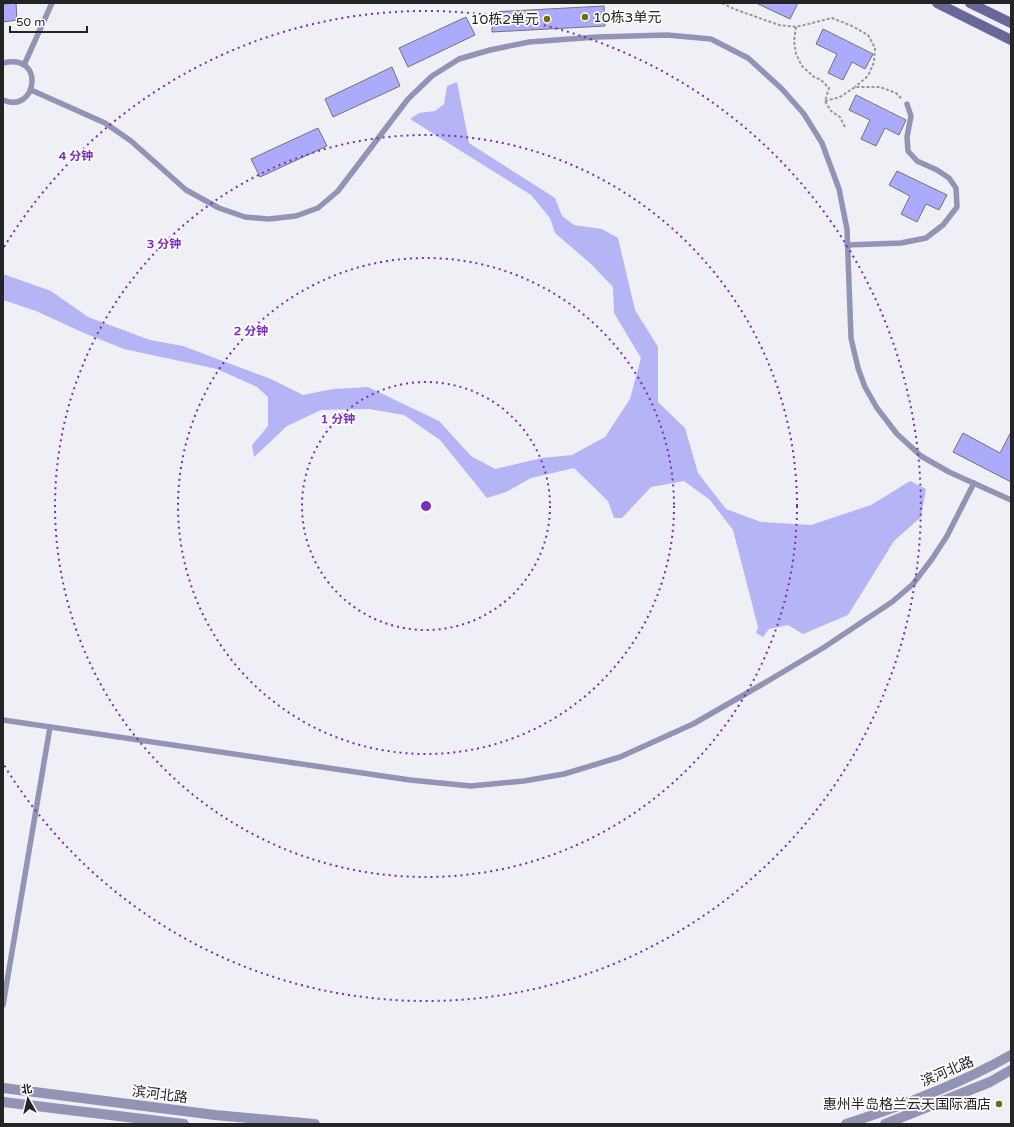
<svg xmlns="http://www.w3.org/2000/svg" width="1014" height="1127" font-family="'Varela Round','Noto Sans SC',sans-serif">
	<rect width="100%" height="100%" fill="#efeff6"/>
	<path fill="#b5b4f4" d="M457,82L469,143L555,198L562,216L574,225L602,229L618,238L635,310L658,347V402L685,428L698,473L726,509L761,522L811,525L871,505L910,481L926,489L921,517L894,541L848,615L803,634L788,625L769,629L763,637L756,633L758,627L733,530L710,500L684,481L651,487L622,518H614L608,501L574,468L531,478L506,492L487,498L440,440L404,415L369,409L321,410L287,426L254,457L252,445L268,426V397L257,387L217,369L124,349L84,333L36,311L3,300V274L51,291L88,317L150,340L183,346L271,379L303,395L333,389L368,387L439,421L471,456L495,469L542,458L572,455L605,437L630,399L641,358L614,313L613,287L591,264L555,233L550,218L531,195L410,119L419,113L435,111L444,104L447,86Z"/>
	<g fill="#acaafa" stroke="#727278">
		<path d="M16,3L17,20L3,22V4Z"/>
		<path d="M756,3H798L790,19Z"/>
		<path d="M604,6L605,26L492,32V12Z"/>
		<path d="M466,17L475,35L408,67L399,48Z"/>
		<path d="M823,29L873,54L865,69L852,62L843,80L828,73L837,54L816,44Z"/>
		<path d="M392,67L400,86L333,117L325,99Z"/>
		<path d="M856,95L906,120L899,135L885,128L876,146L861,139L870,120L849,110Z"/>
		<path d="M318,128L327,146L260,177L251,159Z"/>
		<path d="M897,171L947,195L939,210L926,204L917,222L901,214L910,196L889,185Z"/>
		<path d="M1011,432V482L953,452L963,433L1000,453Z"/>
	</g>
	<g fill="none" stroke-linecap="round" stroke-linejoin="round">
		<g stroke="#96969c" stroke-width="2" stroke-dasharray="3 2" stroke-linecap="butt">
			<path d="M722,3L734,9L779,25L796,27L832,18L852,26L868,35L875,48L874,62L868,76L855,87"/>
			<path d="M796,27L794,41L796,54L802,66L814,77L821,80L829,88L825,101L831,111L840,117L845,127"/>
			<path d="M825,101L840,97L855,87H880L896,93L902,99"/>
		</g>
		<g stroke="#9393b6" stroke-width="5.5">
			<path d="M3,63C46,52 37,115 3,100"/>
			<path d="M24,65L52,3"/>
			<path d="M31,90L105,123L131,141L158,165L186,190L219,208L245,217L269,219L296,216L318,208L338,191L408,99L432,76L459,59L490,50L529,42L597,37L667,35L711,39L748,58L782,89L804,114L822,143L839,189L847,229L851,338L858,368L865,387L877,408L897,434L921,456L949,472L1011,500"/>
			<path d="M847,245L901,243L926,238L943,225L957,207L956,188L949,178L937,170L917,161L908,151L907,137L911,116L907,104"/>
			<path d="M3,720L410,780L471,786L524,781L564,774L620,757L693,724L761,685L823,648L892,602L913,584L932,559L947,536L974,483"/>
			<path d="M3,1005L50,727"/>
		</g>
		<g stroke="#9393b6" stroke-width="10">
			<path d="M3,1088L215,1115L315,1124"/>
			<path d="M3,1102L184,1124"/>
			<path d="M846,1124C902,1106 960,1084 1011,1055"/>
			<path d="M885,1124L990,1082L1011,1070"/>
		</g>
		<g stroke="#686798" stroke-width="10">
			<path d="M937,3L1011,40"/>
			<path d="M970,3L1011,23"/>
		</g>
	</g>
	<g fill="none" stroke="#7b2cbf" stroke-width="2" stroke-dasharray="2 4">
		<circle cx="426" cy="506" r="124"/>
		<circle cx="426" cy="506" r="248"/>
		<circle cx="426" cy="506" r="371"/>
		<path d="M4 247A495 495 0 1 1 4 765"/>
	</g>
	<g fill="#736b06" stroke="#fff" stroke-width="1.5">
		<circle cx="585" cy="17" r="4"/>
		<circle cx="547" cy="19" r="4"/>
		<circle cx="999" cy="1104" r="4"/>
	</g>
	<g text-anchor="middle" stroke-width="3.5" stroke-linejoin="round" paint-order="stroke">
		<g font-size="14" fill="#242427" stroke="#fff" text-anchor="end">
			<text x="593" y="22" text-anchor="start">10栋3单元</text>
			<text x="539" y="24">10栋2单元</text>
			<text x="991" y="1109">惠州半岛格兰云天国际酒店</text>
		</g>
		<g font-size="14" fill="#242427" stroke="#fff">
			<text transform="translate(947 1071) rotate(-23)" y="5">滨河北路</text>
			<text transform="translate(160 1094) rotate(7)" y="5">滨河北路</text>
		</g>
	</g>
	<circle cx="426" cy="506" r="6" fill="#7b2cbf" stroke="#fff" stroke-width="2"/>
	<g font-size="12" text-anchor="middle" font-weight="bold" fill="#7b2cbf" stroke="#fff" stroke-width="3.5" stroke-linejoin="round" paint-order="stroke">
		<text x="76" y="160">4 分钟</text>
		<text x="164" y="248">3 分钟</text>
		<text x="251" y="335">2 分钟</text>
		<text x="338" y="423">1 分钟</text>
	</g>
	<rect width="1014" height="1127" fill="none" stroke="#242427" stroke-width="8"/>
	<g transform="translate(28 1099) rotate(352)" stroke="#ffffff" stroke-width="3" paint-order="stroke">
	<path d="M0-3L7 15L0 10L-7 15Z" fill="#242427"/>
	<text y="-6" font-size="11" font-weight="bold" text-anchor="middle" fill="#242427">北</text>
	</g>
	<path d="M10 26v6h77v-6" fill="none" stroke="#242427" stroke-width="2"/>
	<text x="16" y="26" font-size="12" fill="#242427" stroke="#ffffff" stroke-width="3" paint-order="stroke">50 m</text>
</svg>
